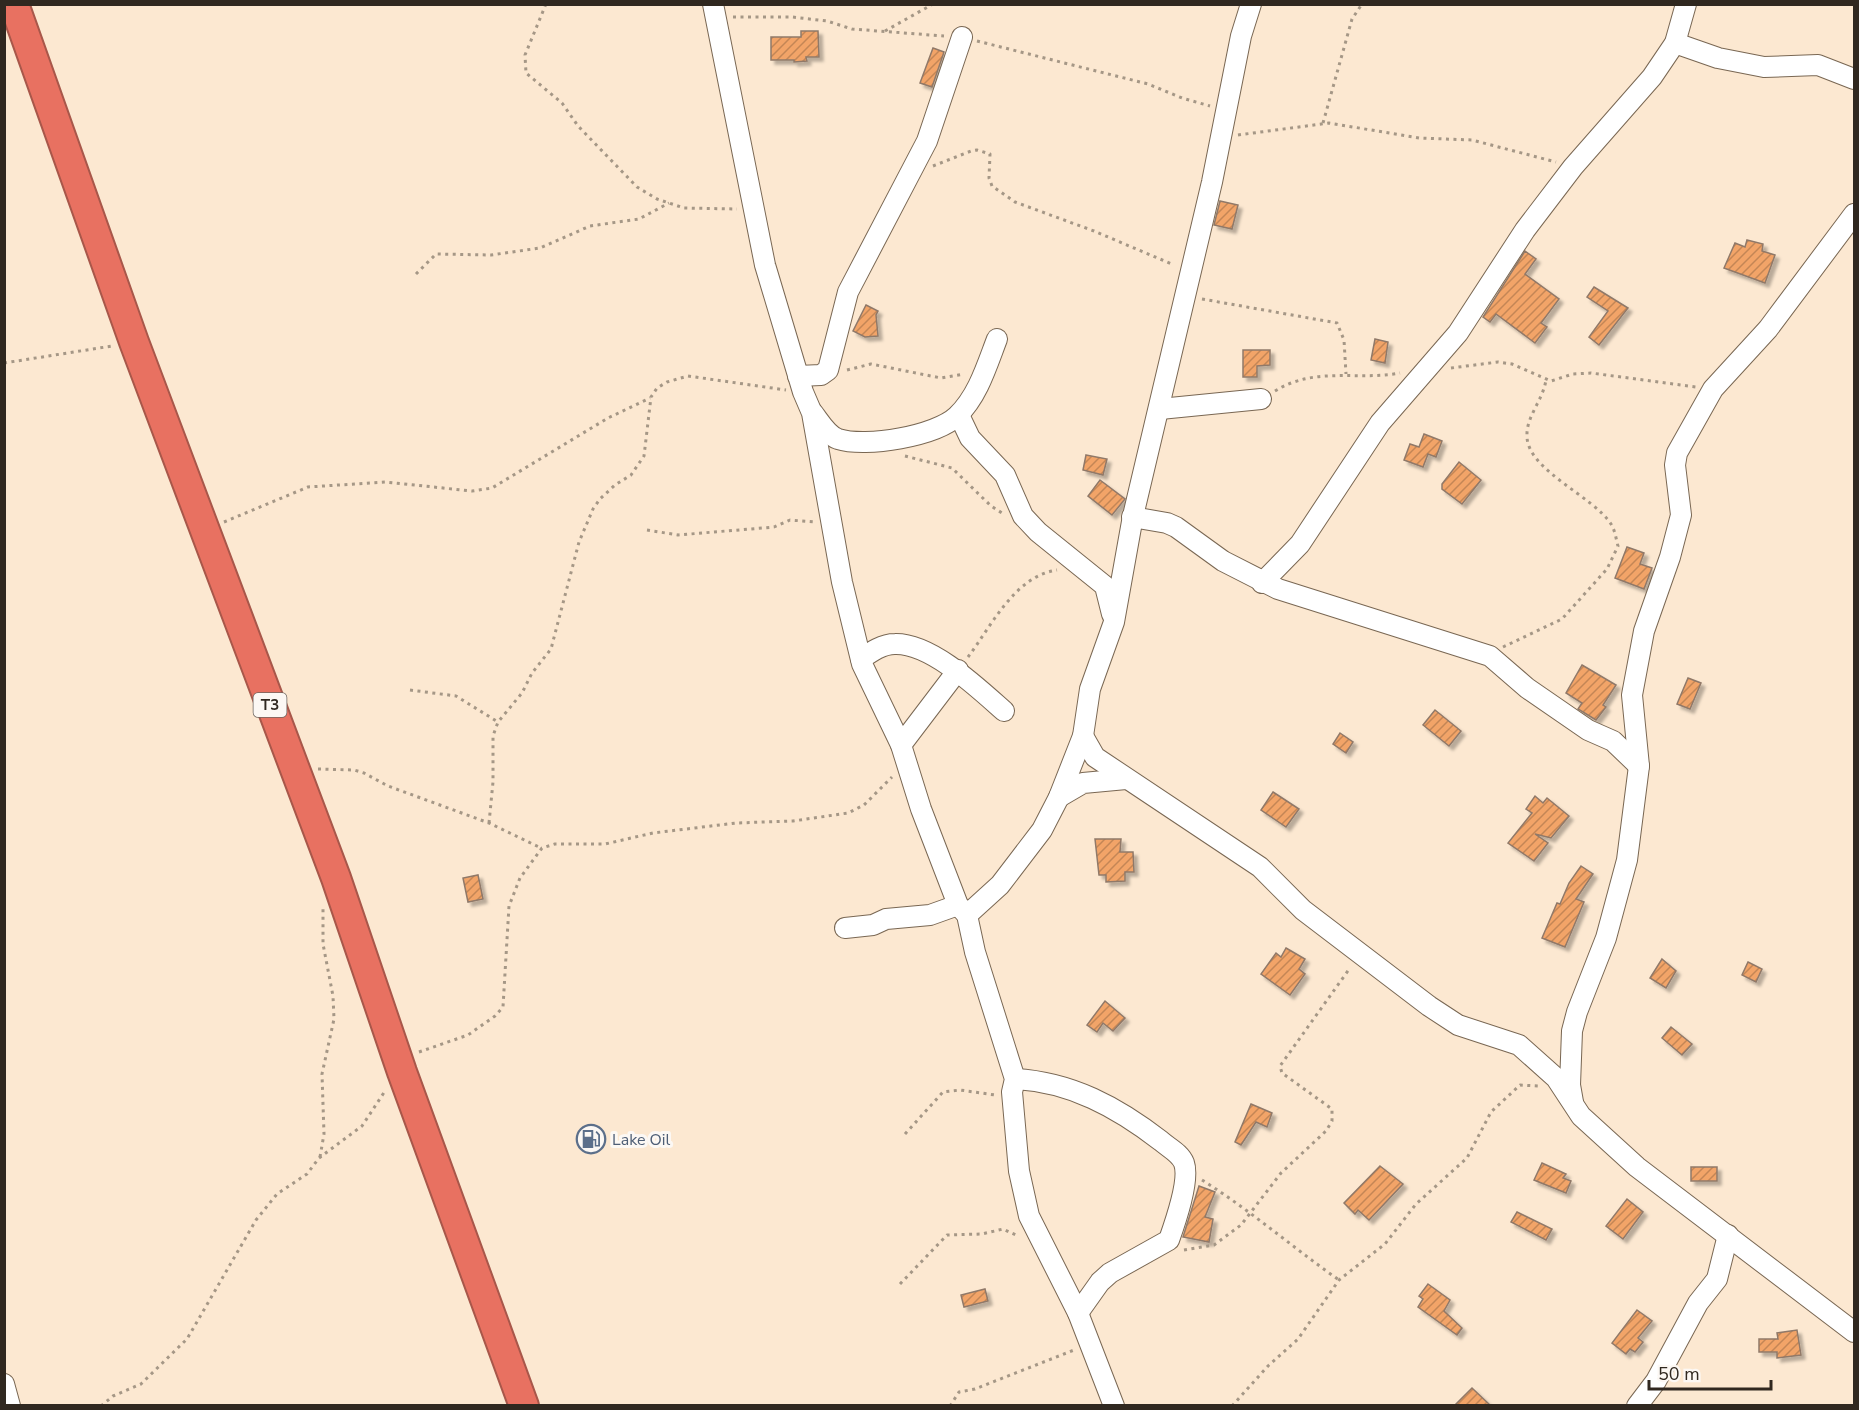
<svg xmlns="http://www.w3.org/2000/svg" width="1859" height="1410" font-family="'Nunito Sans',sans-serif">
	<defs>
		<pattern id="building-hatch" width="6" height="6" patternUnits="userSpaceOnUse" patternTransform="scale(1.5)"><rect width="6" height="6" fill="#f2a468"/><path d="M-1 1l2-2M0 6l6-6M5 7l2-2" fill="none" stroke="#c48655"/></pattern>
		<filter id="shadow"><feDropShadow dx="4" dy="4" stdDeviation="1.5" flood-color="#0004"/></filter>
	</defs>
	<rect width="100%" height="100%" fill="#fce8d1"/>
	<g fill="url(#building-hatch)" stroke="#907969" stroke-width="1.5" filter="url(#shadow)">
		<path d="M801,31H818L819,57H806L807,61L794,62V60H771V37H801Z"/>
		<path d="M933,48L944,52L932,87L920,83Z"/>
		<path d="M1220,201L1238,205L1232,229L1214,225Z"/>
		<path d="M1747,240L1763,244L1762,251L1775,255L1765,283L1724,268L1735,243L1745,247Z"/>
		<path d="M1525,251L1536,259L1525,274L1559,299L1541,323L1547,327L1535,343L1496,314L1490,322L1483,317Z"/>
		<path d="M1594,287L1628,308L1599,345L1589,337L1608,311L1587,297Z"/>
		<path d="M866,305L878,311L876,315L878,336L865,337L853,331Z"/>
		<path d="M1375,339L1388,342L1385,363L1371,360Z"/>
		<path d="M1243,350H1270V365L1257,366V377H1243Z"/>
		<path d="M1424,434L1442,441L1436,457L1428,454L1423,467L1404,460L1410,444L1419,447Z"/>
		<path d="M1086,455L1107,459L1103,475L1083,470Z"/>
		<path d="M1459,462L1481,480L1462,504L1442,489V484Z"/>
		<path d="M1100,480L1125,499L1112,515L1088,496Z"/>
		<path d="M1627,547L1644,553L1640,564L1652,568L1644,589L1615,578Z"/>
		<path d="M1582,665L1616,685L1603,705L1606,707L1596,720L1578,709L1582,703L1566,693Z"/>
		<path d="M1688,678L1701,683L1690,709L1677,704Z"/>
		<path d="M1435,710L1461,731L1449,746L1423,725Z"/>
		<path d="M1340,733L1353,742L1346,753L1333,744Z"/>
		<path d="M1273,792L1299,809L1286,827L1261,810Z"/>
		<path d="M1535,796L1543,803L1547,798L1569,816L1551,838L1535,834L1548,843L1534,861L1508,843L1532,813L1526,809Z"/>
		<path d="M1095,839H1121L1120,852H1133L1134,872H1125V881L1106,882V875H1099Z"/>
		<path d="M1581,866L1593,874L1576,899L1584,902L1565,947L1542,938L1557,903L1560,904L1569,883Z"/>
		<path d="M478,875L483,899L468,902L463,878Z"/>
		<path d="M1286,948L1305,959L1299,969L1305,974L1290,995L1261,974L1276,953L1281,957Z"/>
		<path d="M1662,959L1676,971L1666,988L1650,978Z"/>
		<path d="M1748,962L1762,969L1756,982L1742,975Z"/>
		<path d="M1105,1001L1125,1018L1113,1031L1103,1023L1097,1032L1087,1025Z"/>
		<path d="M1671,1027L1692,1044L1682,1055L1662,1038Z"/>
		<path d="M1251,1104L1272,1113L1267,1127L1256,1122L1241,1145L1235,1142Z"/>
		<path d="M1542,1163L1566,1174L1563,1178L1571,1181L1566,1193L1534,1180Z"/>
		<path d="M1380,1166L1403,1184L1369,1220L1358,1210L1355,1214L1344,1203Z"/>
		<rect x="1691" y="1167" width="26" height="14"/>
		<path d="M1199,1186L1215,1192L1205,1217L1213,1219L1209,1242L1183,1237Z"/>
		<path d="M1627,1199L1643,1212L1623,1239L1606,1226Z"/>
		<path d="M1517,1212L1552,1229L1546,1240L1511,1222Z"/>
		<path d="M1428,1284L1450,1300L1444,1311L1462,1328L1457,1335L1418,1307L1423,1299L1419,1296Z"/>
		<path d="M985,1289L988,1301L964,1307L961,1295Z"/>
		<path d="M1637,1310L1652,1321L1638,1338L1643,1342L1635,1352L1630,1349L1626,1354L1612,1343Z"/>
		<path d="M1797,1330L1801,1355L1777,1358V1352H1759V1339H1778L1777,1333Z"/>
		<path d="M1472,1388L1491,1406H1454Z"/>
	</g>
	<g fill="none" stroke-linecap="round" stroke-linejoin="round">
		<g stroke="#796753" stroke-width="22">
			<g id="minor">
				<path d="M713,4L765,265L803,392L812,413L842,582L862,664L901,745L921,809L958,905L967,915L975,952L1015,1079L1012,1092L1019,1171L1029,1216L1078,1313L1114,1406"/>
				<path d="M1675,43L1718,58L1764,67L1818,65L1854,79"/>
				<path d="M798,376L821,375L828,370L848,292L927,141L962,37"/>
				<path d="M1160,409L1261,399"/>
				<path d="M813,413C820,422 827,435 838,439C866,448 936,436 957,416C978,396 987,365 997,339"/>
				<path d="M959,415L970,438L1005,475L1023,516L1038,532L1105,586L1112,614"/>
				<path d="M1132,517L1167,523L1176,527L1223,561L1278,589L1490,656L1527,688L1588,730L1613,741L1639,766"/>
				<path d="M1262,583L1300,544L1380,423L1458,333L1525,230L1573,167L1652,77L1675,43L1686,4"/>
				<path d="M861,659C871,652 882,644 895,644C931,643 978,688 1004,711"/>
				<path d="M1083,736L1095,757L1260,867L1303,910L1429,1006L1458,1025L1519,1045L1556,1078L1581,1116L1637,1167L1854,1332"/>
				<path d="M901,745L958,670"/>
				<path d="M1059,797L1083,783L1126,779"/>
				<path d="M967,915L1000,885L1042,830L1059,797L1083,736L1090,689L1114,622L1133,516L1212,182L1241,36L1251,4"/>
				<path d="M845,928L873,925L886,919L930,915L958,905"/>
				<path d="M1015,1079C1071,1082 1117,1107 1161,1141C1169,1148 1180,1153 1184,1163C1190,1180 1175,1223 1169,1240L1110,1273L1100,1282L1078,1313"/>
				<path d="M1573,1102L1570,1085L1572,1031L1577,1012L1606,938L1627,860L1639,766L1632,695L1644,631L1670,557L1681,515L1675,465L1677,453L1713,389L1768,329L1854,214"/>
				<path d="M4,1384L10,1406"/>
				<path d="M1637,1406L1656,1381L1698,1303L1717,1279L1728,1235"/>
			</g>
		</g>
		<g stroke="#a8574a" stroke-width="32">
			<path id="highway" d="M14,4L134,342L336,878L402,1072L524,1406"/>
		</g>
		<g stroke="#a59786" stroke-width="3" stroke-dasharray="3 4.5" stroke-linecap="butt">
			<path d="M546,4L525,55L526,73L562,103L578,126L637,187L657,199L684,208L737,209"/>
			<path d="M733,17H792L827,21L852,29L944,36"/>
			<path d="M885,31L933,4"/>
			<path d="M977,41L1148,84L1182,98L1210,106"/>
			<path d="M1323,123L1352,19L1362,4"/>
			<path d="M1238,135L1329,123L1419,138L1472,140L1556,162"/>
			<path d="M933,166L971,151L977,150L990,154L989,178L992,186L1015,202L1094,231L1174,265"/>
			<path d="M416,274L436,254L491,255L540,248L590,226L639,219L669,203"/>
			<path d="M1202,299L1337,323L1344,340L1346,374"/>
			<path d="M4,363L112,346"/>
			<path d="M1451,368L1498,362L1512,364L1551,381L1573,374L1591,373L1696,387"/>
			<path d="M847,370L871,364L941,378L964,374"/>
			<path d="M1275,391C1315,366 1357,381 1400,373"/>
			<path d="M905,456L952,468L991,506L1002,513"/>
			<path d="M224,522L308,487L385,482L472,491L492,488L608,418L650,398"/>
			<path d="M647,530L678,535L774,527L790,520L815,522"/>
			<path d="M1503,647L1562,619L1607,569L1618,546C1616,539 1615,530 1611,524C1593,496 1527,470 1527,436C1526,416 1544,399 1546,379"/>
			<path d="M968,657C992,625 1015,576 1057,570"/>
			<path d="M410,690L456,696L498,722"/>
			<path d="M318,769L354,770L364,773L388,786L489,823L541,848"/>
			<path d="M489,823L493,782V736L498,722L522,693L532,673L551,649L579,542L593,509L600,499L615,485L631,475L644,456L651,397L657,388L667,382L688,376L786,390"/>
			<path d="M419,1052L468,1035L495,1016L503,1007L509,906L520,878L542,848L555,844H605L653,833L736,823L793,821L848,813L864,805L892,777"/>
			<path d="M905,1134L943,1092L960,1090L995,1095"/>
			<path d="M320,1157L324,1134L322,1074L334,1019L333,996L323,944V909"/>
			<path d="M1202,1180C1250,1210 1292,1247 1339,1280"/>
			<path d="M1184,1250L1214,1245L1241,1225L1281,1173L1326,1131L1332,1121V1109L1282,1073L1280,1066L1350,968"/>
			<path d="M900,1284L947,1235L982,1234L1003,1229L1018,1236"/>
			<path d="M101,1406L113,1396L141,1384L187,1339L256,1220L277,1194L307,1174L319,1158L362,1126L385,1091"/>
			<path d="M950,1406L959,1392L975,1389L1074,1350"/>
			<path d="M1232,1406L1268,1366L1298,1339L1339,1280L1385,1244L1416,1204L1467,1158L1491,1112L1520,1085L1538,1086"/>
		</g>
		<use href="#minor" stroke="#fff" stroke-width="20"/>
		<use href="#highway" stroke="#e87161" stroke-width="28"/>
	</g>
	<defs>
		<g id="fuel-ring" transform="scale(1.5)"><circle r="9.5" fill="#fcf8f4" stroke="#5c6f8a" stroke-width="1.5"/><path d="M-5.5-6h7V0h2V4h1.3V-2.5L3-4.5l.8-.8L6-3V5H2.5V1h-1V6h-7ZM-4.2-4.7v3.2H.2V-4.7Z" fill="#5c6f8a"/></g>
	</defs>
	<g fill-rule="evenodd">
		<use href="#fuel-ring" x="591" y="1139"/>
	</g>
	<g text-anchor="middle" stroke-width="6" stroke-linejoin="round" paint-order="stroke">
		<rect fill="#fcf8f4" stroke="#6d6660" stroke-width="1.5" x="253.5" y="693" width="33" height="24" rx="4.5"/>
		<g font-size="15" font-weight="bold" fill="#302820">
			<text x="270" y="710">T3</text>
		</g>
		<g font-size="16" fill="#4e5e75" stroke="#fcf8f4" text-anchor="start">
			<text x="612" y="1145">Lake Oil</text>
		</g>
	</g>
	<rect width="1859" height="1410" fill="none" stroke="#302820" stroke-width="12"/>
	<path d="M1649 1380v9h122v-9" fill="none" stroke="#302820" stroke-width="3"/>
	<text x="1658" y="1380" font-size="18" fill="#302820" stroke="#fcf8f4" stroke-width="4.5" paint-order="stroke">50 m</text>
</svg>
